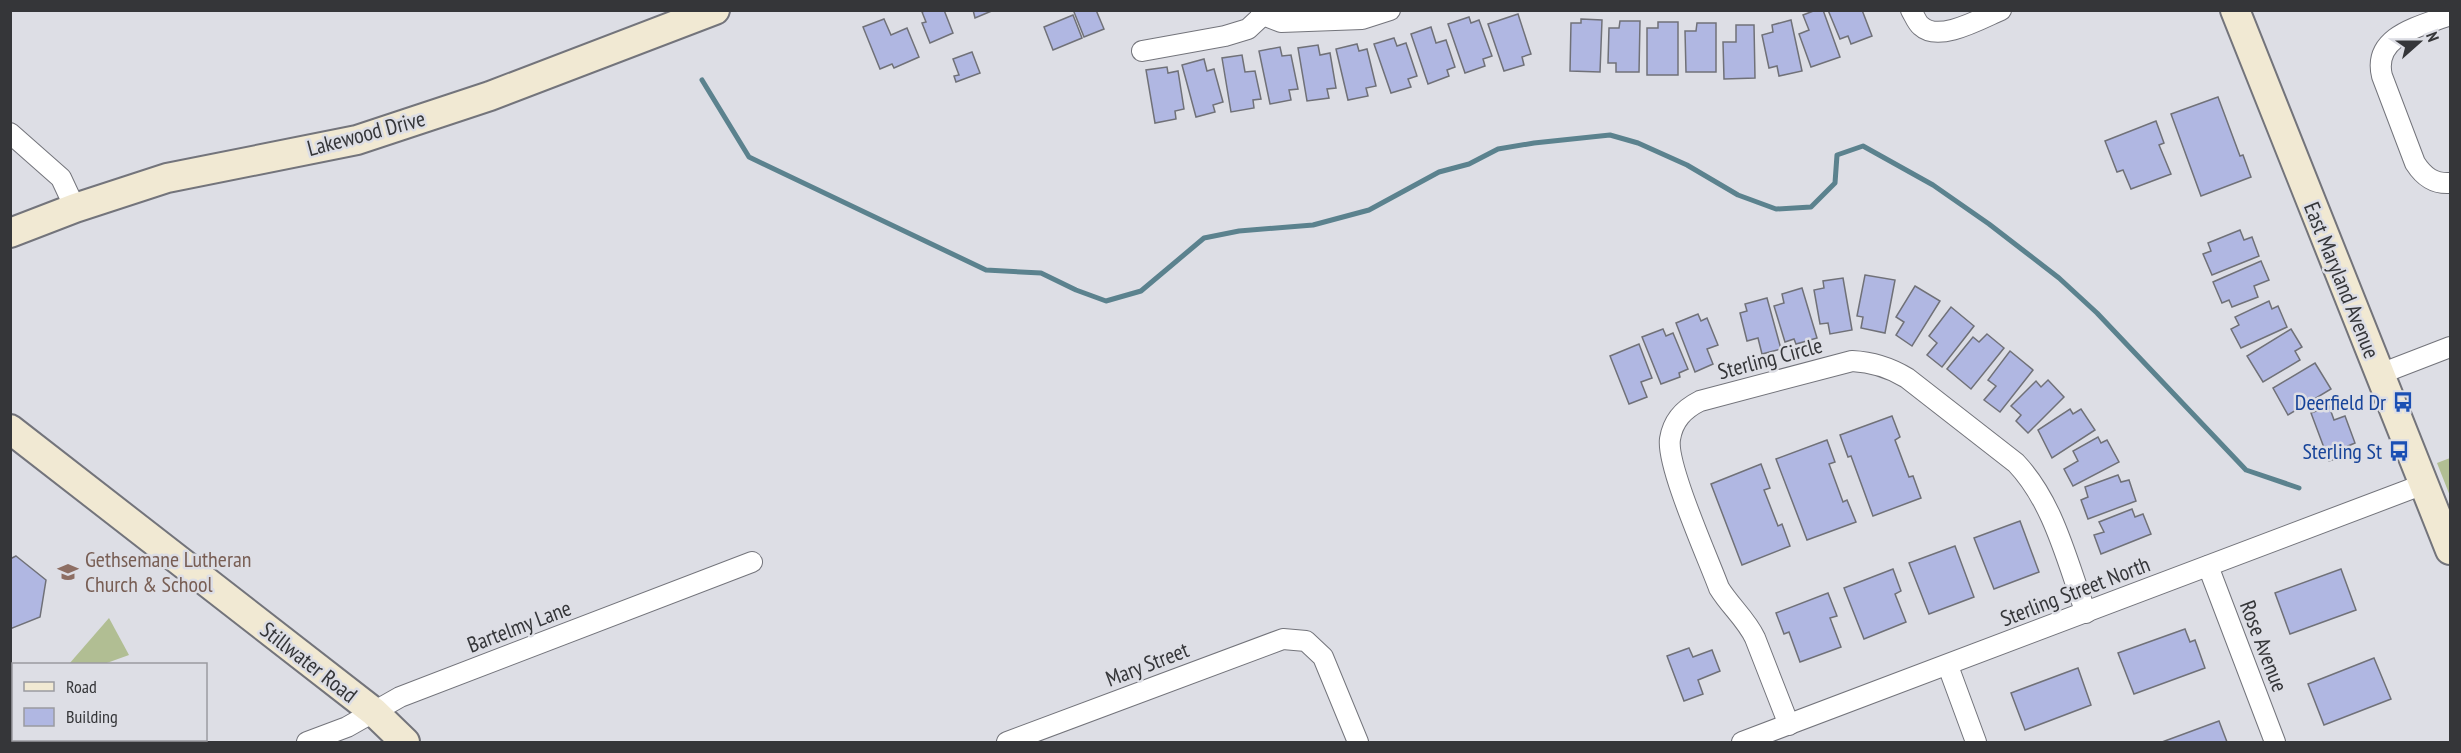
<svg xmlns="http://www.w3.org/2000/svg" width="2461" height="753" font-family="'PT Sans Narrow',sans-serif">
	<rect width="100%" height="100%" fill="#dddee5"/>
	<g fill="#b1be93">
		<path d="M2450,458V496L2437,463Z"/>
		<path d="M109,618L129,655L104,664H69Z"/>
	</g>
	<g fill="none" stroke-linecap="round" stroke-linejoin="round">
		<path stroke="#5b828e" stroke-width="5" d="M702,80L749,157L986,270L1041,273L1076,290L1106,301L1141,291L1204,238L1239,231L1313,225L1369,210L1439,172L1469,164L1498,149L1534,143L1610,135L1638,143L1687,165L1738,195L1776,209L1811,207L1835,183L1837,155L1863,146L1933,185L1989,224L2059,278L2097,313L2246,470L2299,488"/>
	</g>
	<g fill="#b0b7e2" stroke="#707178" stroke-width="1.5">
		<path d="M927,10H944L953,33L930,43L922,23L926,22L922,12Z"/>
		<path d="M973,10H994L975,18Z"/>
		<path d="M1076,10H1096L1104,29L1084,37L1074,12Z"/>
		<path d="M1816,10H1823L1840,57L1811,67L1799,34L1809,30L1803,15Z"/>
		<path d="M1828,10H1862L1872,36L1851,44L1848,36L1840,39Z"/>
		<path d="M1518,14L1531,54L1522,57L1524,65L1504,71L1488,24Z"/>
		<path d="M1073,15L1082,38L1053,50L1044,27Z"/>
		<path d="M1469,17L1471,23L1479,20L1492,56L1483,59L1485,66L1465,73L1448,24Z"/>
		<path d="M884,19L891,35L907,28L919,57L894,68L892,64L880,69L863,27Z"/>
		<path d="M1581,19L1602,20L1600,72L1570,71L1571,23H1581Z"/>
		<path d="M1791,20L1802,71L1779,76L1777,66L1769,68L1762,35L1773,32L1772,25Z"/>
		<path d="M1620,21H1640L1639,72H1616V63H1608L1609,28H1619Z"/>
		<path d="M1658,22H1678V75H1647V28H1658Z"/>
		<path d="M1697,23H1716V72H1686L1685,31H1696Z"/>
		<path d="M1736,25H1754L1755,78L1724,79L1723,42H1736Z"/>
		<path d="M1431,27L1436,43L1446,40L1455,67L1447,70L1449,76L1428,84L1411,34Z"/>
		<path d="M1394,38L1397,46L1406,43L1417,76L1408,79L1411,87L1391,93L1374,44Z"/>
		<path d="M1357,44L1359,51L1367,49L1376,86L1366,88L1368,96L1348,100L1336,49Z"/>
		<path d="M1318,45L1320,55L1330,53L1336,88L1327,89L1329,98L1307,101L1298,48Z"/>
		<path d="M1280,47L1282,56L1291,55L1298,89L1289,90L1291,100L1270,104L1259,51Z"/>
		<path d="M972,52L980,73L956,82L954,76L959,75L953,59Z"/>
		<path d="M1242,55L1245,72L1255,71L1261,99L1253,100L1254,108L1231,112L1222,58Z"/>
		<path d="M1204,59L1207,71L1214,69L1223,102L1213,105L1215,112L1196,117L1182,65Z"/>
		<path d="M1167,67L1168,73L1178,71L1184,109L1175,111L1176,119L1155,123L1146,70Z"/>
		<path d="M2218,97L2240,156L2243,155L2251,177L2201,196L2171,114Z"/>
		<path d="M2156,121L2164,143L2159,145L2171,174L2131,189L2123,170L2117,172L2105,141Z"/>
		<path d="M2240,230L2244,240L2252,237L2259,256L2212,275L2203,254L2211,251L2208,243Z"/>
		<path d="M2261,261L2269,280L2254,286L2258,297L2232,307L2229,300L2222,303L2213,282Z"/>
		<path d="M1865,275L1895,280L1885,333L1861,328L1863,317L1857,316Z"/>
		<path d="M1843,278L1852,330L1830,334L1828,323L1820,324L1814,290L1824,288L1823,281Z"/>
		<path d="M1915,286L1940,301L1912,346L1896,335L1904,322L1896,317Z"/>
		<path d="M1802,288L1817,338L1796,344L1794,339L1785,342L1774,306L1784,303L1782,294Z"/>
		<path d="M1767,298L1781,349L1762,354L1758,338L1747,341L1740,313L1747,311L1745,304Z"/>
		<path d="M2269,301L2272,309L2278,306L2287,327L2241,348L2231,329L2239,325L2235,317Z"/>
		<path d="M1951,307L1974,326L1942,367L1927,355L1937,343L1929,336Z"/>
		<path d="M1698,314L1701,321L1707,318L1718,345L1707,349L1713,364L1695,372L1676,323Z"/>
		<path d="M1663,329L1666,336L1673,333L1688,369L1679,373L1680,377L1661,384L1642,337Z"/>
		<path d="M2291,329L2302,347L2295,351L2300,360L2263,382L2247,356Z"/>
		<path d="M1987,334L2004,348L1971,389L1947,369L1973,337L1979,342Z"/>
		<path d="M1639,344L1652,378L1641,382L1647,397L1629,404L1610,356Z"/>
		<path d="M2010,351L2033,370L2000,412L1984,400L1996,386L1988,380Z"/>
		<path d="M2315,363L2331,389L2288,415L2273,388Z"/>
		<path d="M2048,380L2064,397L2028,433L2016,421L2021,415L2011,406L2036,381L2041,387Z"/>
		<path d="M2329,406L2334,420L2345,416L2355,443L2348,446L2351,453L2329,461L2311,413Z"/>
		<path d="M2070,409L2073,414L2081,409L2095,430L2052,458L2038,430Z"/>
		<path d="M1892,416L1900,437L1895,440L1909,477L1913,476L1921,498L1873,516L1851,456L1848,457L1840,435Z"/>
		<path d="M2098,437L2101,443L2107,440L2119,462L2073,486L2064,469L2078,461L2073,451Z"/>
		<path d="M1827,440L1835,462L1829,464L1843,502L1847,500L1856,522L1807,540L1776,459Z"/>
		<path d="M1761,464L1770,488L1764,490L1778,526L1782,524L1790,546L1742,565L1711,484Z"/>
		<path d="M2118,475L2121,482L2129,480L2136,501L2088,519L2081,500L2088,497L2085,487Z"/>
		<path d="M2132,509L2135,517L2143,514L2151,534L2101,554L2094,535L2104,532L2099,522Z"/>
		<path d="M2020,521L2039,572L1994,589L1974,538Z"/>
		<path d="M1955,546L1974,597L1929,614L1909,563Z"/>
		<path d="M16,556L46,580L40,617L10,629V559Z"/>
		<path d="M1893,569L1901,591L1895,594L1906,622L1864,639L1844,588Z"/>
		<path d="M2341,569L2356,610L2290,634L2275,593Z"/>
		<path d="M1828,593L1837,616L1830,618L1841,647L1800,662L1789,632L1784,634L1776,613Z"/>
		<path d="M2185,629L2190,642L2195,640L2205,668L2134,694L2118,653Z"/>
		<path d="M1689,648L1693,657L1712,650L1720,671L1698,680L1703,694L1684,701L1667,656Z"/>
		<path d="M2374,658L2391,699L2324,725L2308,684Z"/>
		<path d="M2078,668L2091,705L2025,730L2011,693Z"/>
		<path d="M2219,721L2227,742H2162Z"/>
	</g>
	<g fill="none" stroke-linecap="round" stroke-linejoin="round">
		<g stroke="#73747b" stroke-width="22">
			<g id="street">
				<path d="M1261,10L1263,15L1281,22L1362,19L1390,10"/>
				<path d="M1911,10C1914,15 1917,23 1921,26C1939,43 1982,18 2001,10"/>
				<path d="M2450,15C2422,26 2372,35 2382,76L2415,163C2424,177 2434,184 2450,183"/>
				<path d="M1142,51L1225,36L1248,29L1263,15"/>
				<path d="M10,133L61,178L75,208"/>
				<path d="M2380,374L2450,347"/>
				<path d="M2208,566L2275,742"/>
				<path d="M1948,666L1976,742"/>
				<path d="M1789,725L1755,638C1746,619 1730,606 1719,588C1708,558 1666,465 1670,439C1673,420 1684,409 1700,401L1852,361C1873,362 1889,367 1907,378L2016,463C2054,503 2067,562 2086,613"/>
				<path d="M307,742L347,727L400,697L752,562"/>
				<path d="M1007,742L1283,639L1306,641L1323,657L1358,742"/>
				<path d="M1742,742L2424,484"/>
			</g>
		</g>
		<g stroke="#73747b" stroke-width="32">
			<g id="secondary">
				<path d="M2235,10L2450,550"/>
				<path d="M10,233L75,208L167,178L357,140L490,96L715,10"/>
				<path d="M10,429L374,712L405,742"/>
			</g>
		</g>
		<use href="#street" stroke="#fff" stroke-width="20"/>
		<use href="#secondary" stroke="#f1e9d3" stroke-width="28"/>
	</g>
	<defs>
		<g id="bus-bare" transform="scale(1.62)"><path d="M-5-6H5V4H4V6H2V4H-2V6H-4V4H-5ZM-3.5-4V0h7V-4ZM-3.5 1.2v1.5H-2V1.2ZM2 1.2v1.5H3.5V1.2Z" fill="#1a4fb4" stroke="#dddee5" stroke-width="2.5" paint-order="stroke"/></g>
		<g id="school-bare" transform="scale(1.62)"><path d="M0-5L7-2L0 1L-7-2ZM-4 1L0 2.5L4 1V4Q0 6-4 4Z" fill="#8d6e63" stroke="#dddee5" stroke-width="2.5" paint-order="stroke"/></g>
	</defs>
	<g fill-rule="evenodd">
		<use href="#bus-bare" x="2403" y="402"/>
		<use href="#bus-bare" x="2399" y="451"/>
		<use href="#school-bare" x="68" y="572"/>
	</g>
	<g text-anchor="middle" stroke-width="5" stroke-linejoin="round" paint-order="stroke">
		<g font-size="22" fill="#353639" stroke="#dddee5">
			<text transform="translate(366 133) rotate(-15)" y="8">Lakewood Drive</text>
			<text transform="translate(2342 280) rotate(68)" y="8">East Maryland Avenue</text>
			<text transform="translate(1770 358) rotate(-15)" y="8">Sterling Circle</text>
			<text transform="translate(2075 591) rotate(-21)" y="8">Sterling Street North</text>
			<text transform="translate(519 626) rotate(-21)" y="8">Bartelmy Lane</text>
			<text transform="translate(2264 646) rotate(69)" y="8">Rose Avenue</text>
			<text transform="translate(309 662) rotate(38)" y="8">Stillwater Road</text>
			<text transform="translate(1147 664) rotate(-21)" y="8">Mary Street</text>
		</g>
		<g font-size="22" fill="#164399" stroke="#dddee5" text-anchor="end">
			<text x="2386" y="410">Deerfield Dr</text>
			<text x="2382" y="459">Sterling St</text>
		</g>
		<g font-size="22" fill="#785e54" stroke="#dddee5" text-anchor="start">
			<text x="85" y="567">Gethsemane Lutheran<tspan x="85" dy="25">Church &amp; School</tspan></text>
		</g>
	</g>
	<rect width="2461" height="753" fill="none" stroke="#353639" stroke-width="24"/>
	<rect x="12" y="663" width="195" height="78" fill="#dddee5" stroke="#9a9ba0" stroke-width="1.5"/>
	<rect x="24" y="682" width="30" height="9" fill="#f1e9d3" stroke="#9a9ba0" stroke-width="1.5"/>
	<text x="66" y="693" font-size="18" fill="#353639">Road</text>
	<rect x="24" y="708" width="30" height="18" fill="#b0b7e2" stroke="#9a9ba0" stroke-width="1.5"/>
	<text x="66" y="723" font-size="18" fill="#353639">Building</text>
	<g transform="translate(2419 42) rotate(69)" stroke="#dddee5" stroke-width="4.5" paint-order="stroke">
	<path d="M0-4.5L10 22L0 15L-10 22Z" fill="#353639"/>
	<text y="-9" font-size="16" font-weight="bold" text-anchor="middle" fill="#353639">N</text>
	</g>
</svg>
